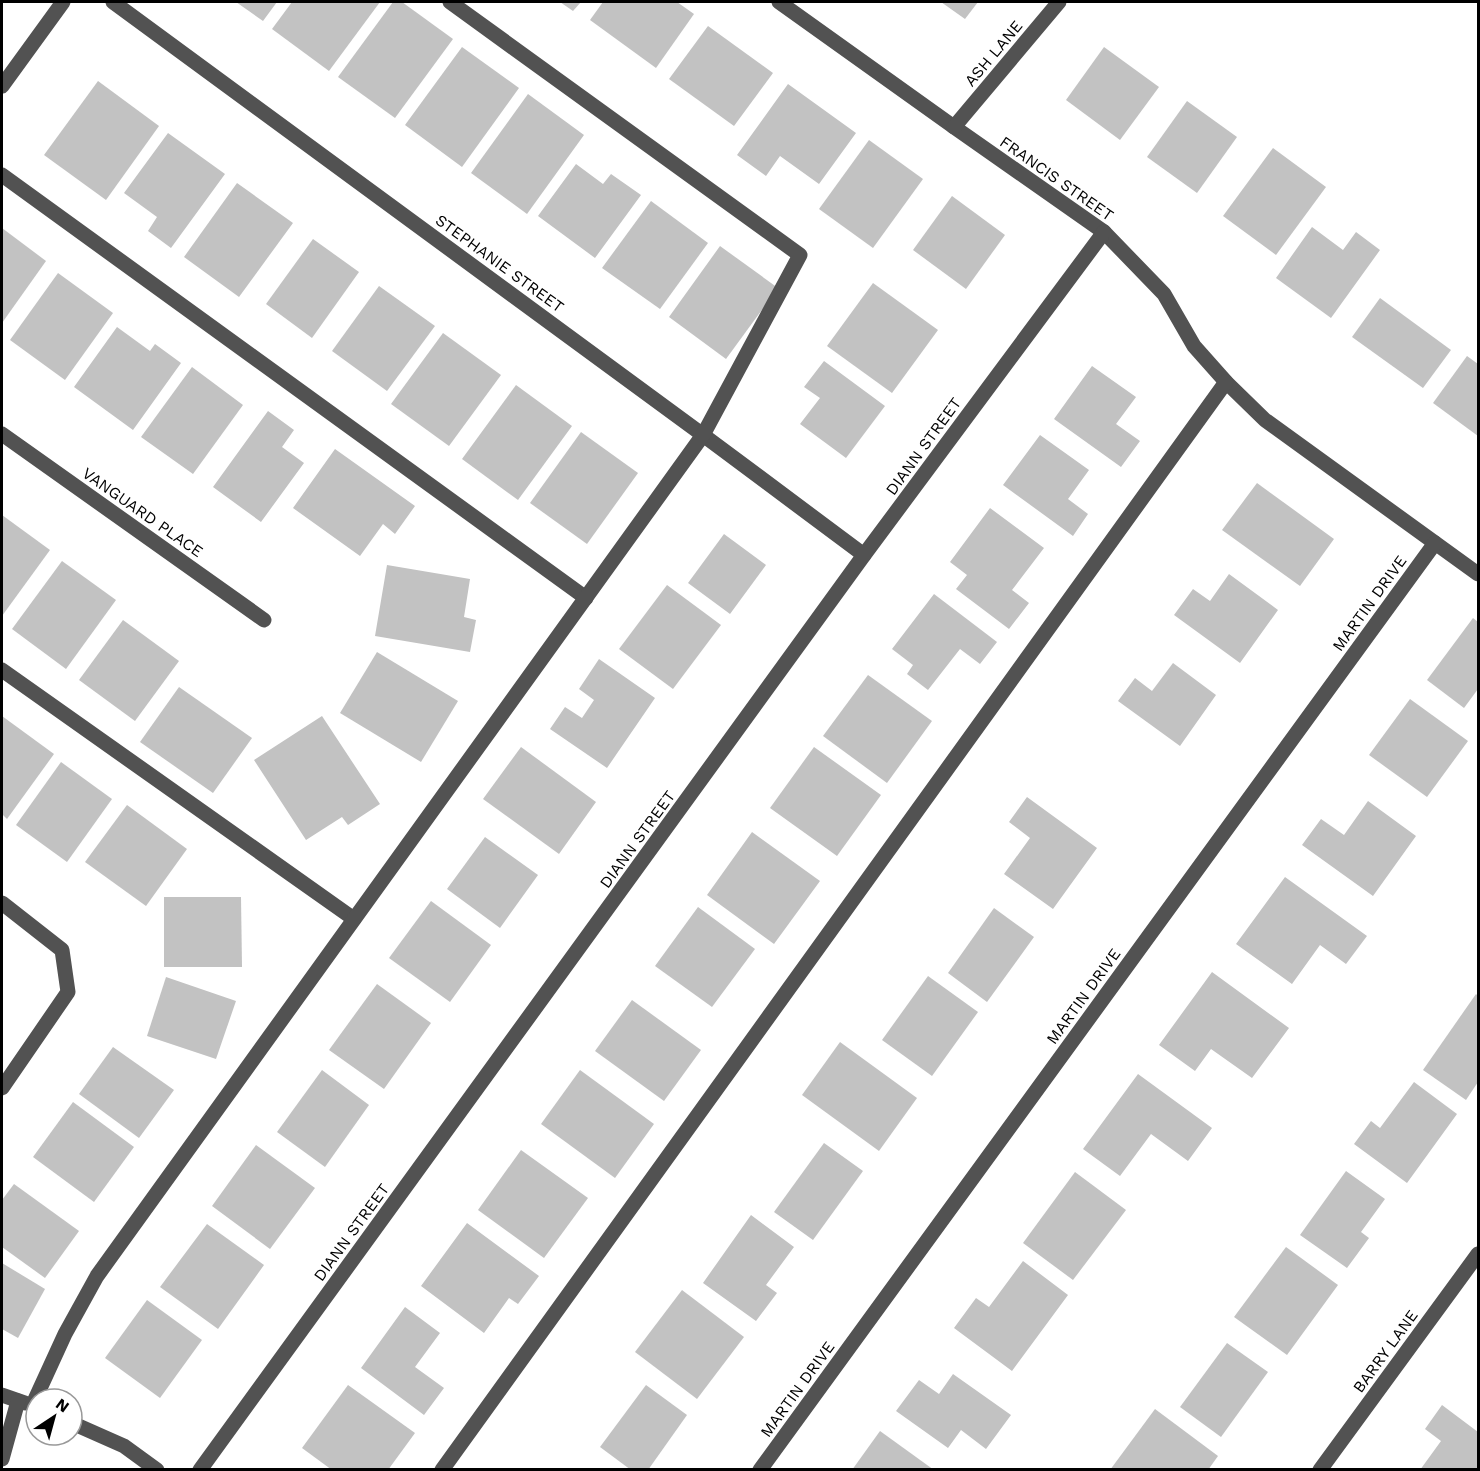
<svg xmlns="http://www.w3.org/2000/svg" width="1480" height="1471" font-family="'Work Sans',sans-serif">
	<rect width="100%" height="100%" fill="#fff"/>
	<g fill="#c2c2c2">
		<path d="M236,2H277L263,21Z"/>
		<path d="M292,2H380L329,71L272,29Z"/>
		<path d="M393,2H402L453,39L395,118L338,77Z"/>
		<path d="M560,2H581L573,11Z"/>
		<path d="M603,2H677L694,14L656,68L590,20Z"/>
		<path d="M941,2H978L965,19Z"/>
		<path d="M708,26L773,73L734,126L669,79Z"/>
		<path d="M462,47L519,88L462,167L405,125Z"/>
		<path d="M1104,47L1159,87L1120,140L1066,100Z"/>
		<path d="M98,81L159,126L106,200L44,155Z"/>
		<path d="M788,84L856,133L819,184L780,156L766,176L737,155Z"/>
		<path d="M528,94L584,135L527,214L471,173Z"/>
		<path d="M1187,101L1237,137L1197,193L1147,157Z"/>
		<path d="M168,133L225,174L171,248L148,231L157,217L124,193Z"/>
		<path d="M869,140L923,179L873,248L819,209Z"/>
		<path d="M1273,148L1326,187L1276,255L1223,216Z"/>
		<path d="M576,164L603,184L611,174L641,195L595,258L538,216Z"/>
		<path d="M237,183L293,223L239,297L184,257Z"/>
		<path d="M952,196L1005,235L966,289L913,250Z"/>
		<path d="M651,201L708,243L660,309L602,268Z"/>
		<path d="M1312,227L1343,250L1356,232L1380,250L1331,318L1276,278Z"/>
		<path d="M2,228L46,261L2,323Z"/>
		<path d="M313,239L359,272L312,338L266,304Z"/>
		<path d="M720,246L778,288L726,359L669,317Z"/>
		<path d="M58,273L113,313L65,380L10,340Z"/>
		<path d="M873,283L938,330L892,393L827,346Z"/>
		<path d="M379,286L435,326L387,391L332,351Z"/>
		<path d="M1380,298L1451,350L1423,388L1352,337Z"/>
		<path d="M117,327L150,351L155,344L181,363L133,430L74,387Z"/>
		<path d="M443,333L501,375L449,446L391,404Z"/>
		<path d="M1467,356L1478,364V436L1433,403Z"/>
		<path d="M824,361L885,406L846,458L800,424L820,398L804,387Z"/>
		<path d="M1092,366L1136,397L1116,424L1140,441L1121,467L1054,419Z"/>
		<path d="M192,367L243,405L193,474L141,437Z"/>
		<path d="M516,385L572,426L518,500L462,459Z"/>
		<path d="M268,411L294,430L282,447L304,463L261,522L213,487Z"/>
		<path d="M581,432L638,473L587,544L530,503Z"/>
		<path d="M1040,435L1089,470L1068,499L1088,514L1073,536L1003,485Z"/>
		<path d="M335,449L415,506L395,534L383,524L360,556L293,508Z"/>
		<path d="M1257,483L1334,539L1300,586L1222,530Z"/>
		<path d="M990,508L1044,548L1012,590L1029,603L1009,629L956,589L967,575L950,562Z"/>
		<path d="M2,515L50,550L2,616Z"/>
		<path d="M724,534L766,565L730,614L688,583Z"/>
		<path d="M62,561L116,600L66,669L12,629Z"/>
		<path d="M387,565L470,579L464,617L476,620L470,652L375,636Z"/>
		<path d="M1229,574L1278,610L1240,663L1174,615L1193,589L1210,601Z"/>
		<path d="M667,585L721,625L673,689L619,649Z"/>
		<path d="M934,594L997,642L980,664L960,649L928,690L907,674L913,665L892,649Z"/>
		<path d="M1473,618L1478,622V689L1464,708L1427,680Z"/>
		<path d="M123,620L179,661L135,721L79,680Z"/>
		<path d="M377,652L458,701L421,762L340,713Z"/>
		<path d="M599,659L655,698L607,768L550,729L565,707L582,718L594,700L579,689Z"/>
		<path d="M1173,663L1216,695L1180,746L1118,701L1135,678L1152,691Z"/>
		<path d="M868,675L932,721L887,783L823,736Z"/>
		<path d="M179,687L252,738L213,793L140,742Z"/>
		<path d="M1410,699L1468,741L1427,797L1369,755Z"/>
		<path d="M2,716L54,754L7,819L2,814Z"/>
		<path d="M322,716L380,804L348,825L342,817L306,840L254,760Z"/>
		<path d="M521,747L596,802L559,854L483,799Z"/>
		<path d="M814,747L881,795L837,856L770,808Z"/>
		<path d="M61,762L112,799L67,862L16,825Z"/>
		<path d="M1027,797L1097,848L1053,909L1004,874L1030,838L1009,822Z"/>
		<path d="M1368,801L1416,836L1373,896L1302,845L1321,819L1344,835Z"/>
		<path d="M127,805L187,849L146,906L85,862Z"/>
		<path d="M752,832L820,881L774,944L707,895Z"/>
		<path d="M485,837L538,875L500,928L447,889Z"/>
		<path d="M1285,877L1367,936L1346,964L1320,945L1292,984L1236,944Z"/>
		<path d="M164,897H241L242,967H164Z"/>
		<path d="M431,901L491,945L450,1002L389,958Z"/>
		<path d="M698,907L755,949L712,1007L655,966Z"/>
		<path d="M994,908L1034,937L987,1002L948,973Z"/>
		<path d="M1212,972L1289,1028L1252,1078L1211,1049L1195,1071L1159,1045Z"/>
		<path d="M928,976L978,1012L932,1076L882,1040Z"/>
		<path d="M166,977L236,1001L216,1059L147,1036Z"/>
		<path d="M377,984L431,1023L384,1089L329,1050Z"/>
		<path d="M1476,994L1478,996V1082L1466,1100L1423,1070Z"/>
		<path d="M632,1000L701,1050L664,1101L595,1051Z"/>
		<path d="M840,1042L917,1098L879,1151L802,1095Z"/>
		<path d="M113,1047L174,1090L139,1138L79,1094Z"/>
		<path d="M322,1070L369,1105L325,1167L277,1132Z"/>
		<path d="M580,1070L654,1124L615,1178L541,1124Z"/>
		<path d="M1138,1074L1212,1128L1188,1161L1151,1134L1120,1176L1083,1149Z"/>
		<path d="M1414,1082L1457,1114L1407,1183L1354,1144L1371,1121L1380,1128Z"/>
		<path d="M73,1102L134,1147L94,1202L33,1157Z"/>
		<path d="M824,1143L863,1171L813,1240L774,1212Z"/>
		<path d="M256,1145L315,1188L270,1249L212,1206Z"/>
		<path d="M521,1150L588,1198L544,1258L478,1210Z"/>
		<path d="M1346,1171L1385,1199L1361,1232L1369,1238L1347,1268L1300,1235Z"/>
		<path d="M1075,1172L1126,1210L1073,1280L1023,1243Z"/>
		<path d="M14,1184L79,1231L45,1278L2,1247V1200Z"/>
		<path d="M751,1215L794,1247L766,1285L777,1293L756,1321L703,1283Z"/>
		<path d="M467,1223L539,1276L518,1304L509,1298L484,1333L421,1286Z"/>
		<path d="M207,1224L264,1265L218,1329L160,1287Z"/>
		<path d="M1286,1247L1338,1285L1287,1355L1234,1317Z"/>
		<path d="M1023,1261L1068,1295L1012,1371L954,1328L976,1298L989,1307Z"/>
		<path d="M2,1263L45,1289L18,1338L2,1329Z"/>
		<path d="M682,1290L744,1337L697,1399L635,1352Z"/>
		<path d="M147,1300L202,1340L160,1398L105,1358Z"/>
		<path d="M405,1307L440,1333L415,1367L444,1388L424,1415L361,1368Z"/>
		<path d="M1227,1343L1268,1372L1221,1437L1180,1407Z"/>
		<path d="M953,1374L1011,1415L986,1449L961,1430L948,1448L896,1411L919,1380L939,1394Z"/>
		<path d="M348,1385L415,1433L388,1470H332L302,1448Z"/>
		<path d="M646,1385L687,1415L648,1470H631L600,1447Z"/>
		<path d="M1442,1405L1478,1432V1470H1420L1441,1441L1425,1429Z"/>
		<path d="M1155,1409L1218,1456L1208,1470H1110Z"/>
		<path d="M880,1431L934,1470H852Z"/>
	</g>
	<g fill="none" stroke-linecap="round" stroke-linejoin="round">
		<g stroke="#525252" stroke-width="15">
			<path d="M113,2L703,435L864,555"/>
			<path d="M779,2L954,127L1104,232L1164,294L1194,346L1226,382L1265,420L1478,574"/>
			<path d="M2,86L63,2"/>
			<path d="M954,127L1059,2"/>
			<path d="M2,175L586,598"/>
			<path d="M2,434L264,620"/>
			<path d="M2,670L354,919"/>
			<path d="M2,903L62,950L68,992L2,1088"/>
			<path d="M2,1395L25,1403"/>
			<path d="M32,1406L65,1334L97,1276L703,435L800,255L450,2"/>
			<path d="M72,1423L124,1446L157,1470"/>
			<path d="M2,1459L18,1401"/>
			<path d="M200,1470L864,555L1104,232"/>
			<path d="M442,1470L1226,382"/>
			<path d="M760,1470L1435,543"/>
			<path d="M1320,1470L1478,1254"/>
		</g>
	</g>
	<g text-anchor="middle" stroke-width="5" stroke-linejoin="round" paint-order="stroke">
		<g font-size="16" fill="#000" stroke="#fff">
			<text transform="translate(993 53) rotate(-50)" y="6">ASH LANE</text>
			<text transform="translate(1057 178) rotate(35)" y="6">FRANCIS STREET</text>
			<text transform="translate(500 263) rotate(36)" y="6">STEPHANIE STREET</text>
			<text transform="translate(923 446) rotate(-54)" y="6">DIANN STREET</text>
			<text transform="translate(143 512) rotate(35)" y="6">VANGUARD PLACE</text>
			<text transform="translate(1369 603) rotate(-54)" y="6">MARTIN DRIVE</text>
			<text transform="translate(637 839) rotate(-54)" y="6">DIANN STREET</text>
			<text transform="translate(1083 996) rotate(-54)" y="6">MARTIN DRIVE</text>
			<text transform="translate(351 1232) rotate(-54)" y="6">DIANN STREET</text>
			<text transform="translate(1385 1351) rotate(-54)" y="6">BARRY LANE</text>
			<text transform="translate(797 1389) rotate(-54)" y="6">MARTIN DRIVE</text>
		</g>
	</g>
	<rect width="1480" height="1471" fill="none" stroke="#000000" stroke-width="6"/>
	<g transform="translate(54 1417) rotate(36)"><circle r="28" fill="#ffffff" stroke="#999999" stroke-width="1.5"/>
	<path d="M0-4.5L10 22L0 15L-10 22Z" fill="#000000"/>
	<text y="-9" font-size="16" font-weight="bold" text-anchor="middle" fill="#000000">N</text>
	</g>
</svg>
